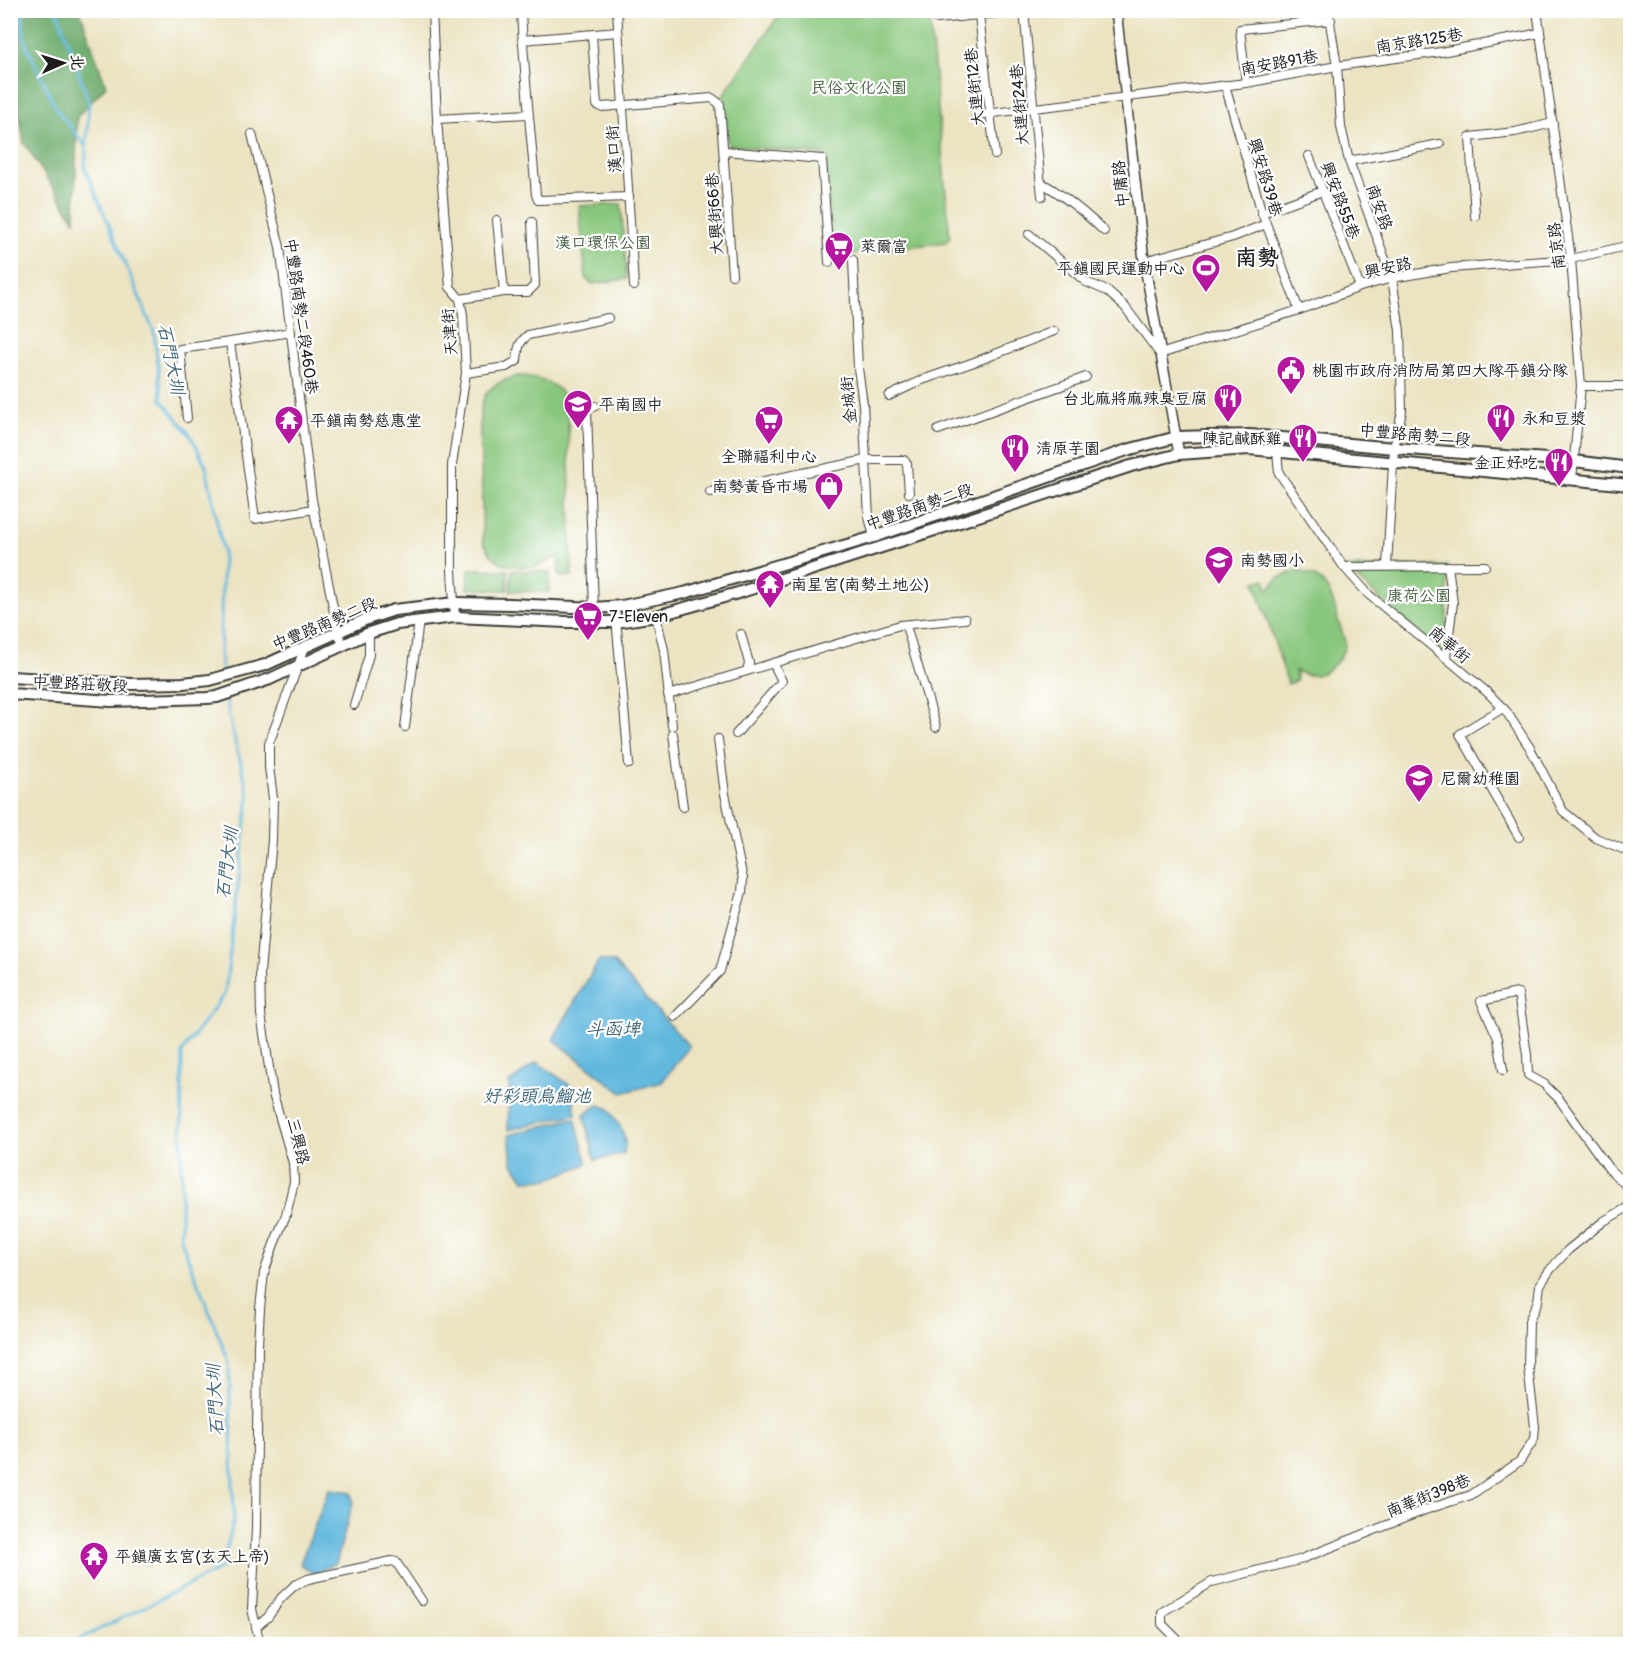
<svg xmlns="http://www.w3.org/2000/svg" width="1641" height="1655" font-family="Pangolin,'LXGW WenKai TC',sans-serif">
	<rect width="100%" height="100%" fill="#fff"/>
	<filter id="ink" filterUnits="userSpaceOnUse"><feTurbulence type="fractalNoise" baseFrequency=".0167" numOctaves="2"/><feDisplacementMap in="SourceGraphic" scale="12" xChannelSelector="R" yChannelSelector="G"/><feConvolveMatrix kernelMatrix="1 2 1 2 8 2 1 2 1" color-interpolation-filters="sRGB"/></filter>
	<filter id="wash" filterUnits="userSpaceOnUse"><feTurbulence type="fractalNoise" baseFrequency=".008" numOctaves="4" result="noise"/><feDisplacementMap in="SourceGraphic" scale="24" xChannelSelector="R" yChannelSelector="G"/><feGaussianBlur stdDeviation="1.35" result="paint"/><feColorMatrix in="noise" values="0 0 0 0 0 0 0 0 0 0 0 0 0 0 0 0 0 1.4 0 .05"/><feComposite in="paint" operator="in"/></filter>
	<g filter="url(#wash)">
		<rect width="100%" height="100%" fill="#ebe3c1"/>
		<g fill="#87c67c" stroke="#52714c" stroke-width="1.5">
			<path d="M891,10L892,12L929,11L950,238L946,242L832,257L825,155L728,145L723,95L782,11Z"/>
			<path d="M621,204L627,279L593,284L586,279L579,206Z"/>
			<path d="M517,376C535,376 559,382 566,401C567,405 568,410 568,415L572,576L559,577L558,557L536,567H521L503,564L491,555L483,542C482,516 482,489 481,463C481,445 476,410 486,394C492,384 507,379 517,376Z"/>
			<path d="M1448,566L1446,657L1344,567Z"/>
			<path d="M469,569L508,570L507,590L467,589Z"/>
			<path d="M512,570L550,572L549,592L510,591Z"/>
			<path d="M1295,571C1328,574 1332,596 1339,623C1341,629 1345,638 1345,645C1343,659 1327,675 1313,675C1307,676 1300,673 1295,671L1297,680L1288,684L1255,582L1265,579L1268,590L1278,578Z"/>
		</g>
		<path fill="#6dab6c" stroke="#446444" stroke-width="1.5" d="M10,11H80L106,86L77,117L75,221L24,143L11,65Z"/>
		<g fill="#61b8de" stroke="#3e6a7d" stroke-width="1.5">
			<path d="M599,960L614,963L689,1046L662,1082L622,1093L553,1039Z"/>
			<path d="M537,1062L571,1086L576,1114L508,1130L509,1083Z"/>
			<path d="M598,1105L608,1108C618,1123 628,1133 624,1153L616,1156L595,1160L584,1115Z"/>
			<path d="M575,1118L587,1164L549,1179L524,1180L512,1162L509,1135Z"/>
			<path d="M329,1489L351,1492L353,1502L336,1563L314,1574L300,1564Z"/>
		</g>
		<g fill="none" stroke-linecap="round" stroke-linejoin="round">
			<g stroke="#61b8de" stroke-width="3">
				<path d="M22,10L25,43L57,110L85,145"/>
				<path d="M57,10L89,102L85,168L154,332L162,400L191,436L206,466L223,552L220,652L222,672"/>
				<path d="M75,1644L76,1641L222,1568L234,1519L229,1362L181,1240L182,1052L225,993L249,796L229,717L226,697"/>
			</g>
		</g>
	</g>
	<g filter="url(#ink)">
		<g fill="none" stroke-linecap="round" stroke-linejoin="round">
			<g stroke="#3b3a35" stroke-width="10">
				<g id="minor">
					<path d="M432,10L437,119L450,287L460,299L463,315L465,354L466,373L452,465V571L455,617"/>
					<path d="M617,10L634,286"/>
					<path d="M1328,10L1337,66L1341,127L1349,161L1392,278L1400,331L1402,411L1394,448L1387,566"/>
					<path d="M1537,10L1571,259L1581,386L1572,479"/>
					<path d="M521,11C524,72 531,133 536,195L538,200L629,197"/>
					<path d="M1024,11L1042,196"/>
					<path d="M979,15L995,155"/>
					<path d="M937,19L1030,10"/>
					<path d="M592,35L597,105L602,107L712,98L720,104L732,275"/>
					<path d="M522,40L618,32"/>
					<path d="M1246,83L1240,29L1331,20"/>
					<path d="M1225,85L1262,213L1299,310"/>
					<path d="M976,115L1246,83L1337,66L1441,52L1540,33"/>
					<path d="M437,119L528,114"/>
					<path d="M252,134L280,247L312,500L338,632L343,645"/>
					<path d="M724,151L822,159L829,262"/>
					<path d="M1309,156L1360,287"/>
					<path d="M1349,161L1440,144"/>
					<path d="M1040,182C1064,195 1084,212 1104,231"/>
					<path d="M1262,213L1323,191"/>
					<path d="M1475,216L1470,137L1515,132L1553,123"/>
					<path d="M497,220L504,292"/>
					<path d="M1029,234L1086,282L1107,291L1125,307L1160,354L1299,310L1360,287L1392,278L1451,268L1571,259L1630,245"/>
					<path d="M853,260L858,368L863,404L869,517L874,537"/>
					<path d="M1144,261L1233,237L1266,224"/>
					<path d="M460,299L504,292H528L535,285L532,222"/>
					<path d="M291,332L230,342L255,519L314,509"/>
					<path d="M466,373L506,367L517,361C518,349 518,343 528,335L608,318"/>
					<path d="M1581,386H1630"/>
					<path d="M889,396L922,380L980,360L1054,331"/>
					<path d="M187,418L180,349L230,342"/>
					<path d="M938,430L1086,377"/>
					<path d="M1280,438L1277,451L1279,473L1344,567L1369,595L1451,662L1488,693L1506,711L1530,748L1563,811L1596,838L1630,852"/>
					<path d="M710,492L866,460H904L907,464L909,493"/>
					<path d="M1344,567L1485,566"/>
					<path d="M615,607L629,764"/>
					<path d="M594,608L587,411L595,406"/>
					<path d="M656,616L664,650L672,726"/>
					<path d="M906,626L936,727"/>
					<path d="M1446,657L1453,603L1448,566"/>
					<path d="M747,671L900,625L965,619"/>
					<path d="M668,695L747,671L749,663L741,634"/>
					<path d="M354,705L369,655V633"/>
					<path d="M1503,708L1460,734L1519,837"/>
					<path d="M405,727L419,621"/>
					<path d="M673,734L683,807"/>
					<path d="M736,734L782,681L773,663"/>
					<path d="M675,1017L720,971L742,892L743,879L725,794L718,739"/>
					<path d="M1503,1070L1498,1038L1481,1001L1518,993L1527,1055L1528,1075L1544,1084L1559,1099L1609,1169L1630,1189"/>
					<path d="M256,1627L268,1617L281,1598L295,1585L308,1579L392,1561L396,1562L422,1601"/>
					<path d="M260,1644L252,1609L256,1528L258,1345L260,1308L264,1273L274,1244L286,1215L294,1182L293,1163L273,1094L261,1014L260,972L272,840L273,798L269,767V743L305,647"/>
					<path d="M1182,1644L1162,1624V1612L1212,1582L1299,1560L1425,1510L1471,1495L1520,1461L1534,1439L1535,1427L1528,1367L1529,1321L1538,1301L1540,1285L1550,1270L1568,1250L1604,1221L1630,1206"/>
				</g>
			</g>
			<g stroke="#3b3a35" stroke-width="12">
				<path id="tertiary" d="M1116,10L1144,261L1179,454"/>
			</g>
			<g stroke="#3b3a35" stroke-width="14">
				<g id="secondary">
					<path d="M10,677L131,684L183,683L210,680L265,665L367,619L394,610L455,603L511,604L594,608L622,606L684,593L874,537L1127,450L1177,437L1250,435L1394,448L1574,461L1630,468"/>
					<path d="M10,694L111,701L207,698L217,697L270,679L369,633L397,624L455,617L566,622H616L656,616L738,593L969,519L1131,466L1179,454L1249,449L1630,485"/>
				</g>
			</g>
			<use href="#minor" stroke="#fff" stroke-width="8"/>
			<use href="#tertiary" stroke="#fff" stroke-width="9"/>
			<use href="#secondary" stroke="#fff" stroke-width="10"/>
		</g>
	</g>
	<defs>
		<g id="supermarket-pin" transform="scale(1.5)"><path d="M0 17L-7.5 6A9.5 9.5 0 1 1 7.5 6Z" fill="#b5179e" stroke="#fff"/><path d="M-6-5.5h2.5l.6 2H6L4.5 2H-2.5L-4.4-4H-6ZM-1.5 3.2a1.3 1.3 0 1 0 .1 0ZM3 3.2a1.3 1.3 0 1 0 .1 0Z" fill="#fff"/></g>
		<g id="stadium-pin" transform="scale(1.5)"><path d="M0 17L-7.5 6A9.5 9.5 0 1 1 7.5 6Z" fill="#b5179e" stroke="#fff"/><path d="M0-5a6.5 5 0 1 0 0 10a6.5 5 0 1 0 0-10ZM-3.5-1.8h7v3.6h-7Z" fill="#fff"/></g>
		<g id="civic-pin" transform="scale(1.5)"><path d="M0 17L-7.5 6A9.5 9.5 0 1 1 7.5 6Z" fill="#b5179e" stroke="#fff"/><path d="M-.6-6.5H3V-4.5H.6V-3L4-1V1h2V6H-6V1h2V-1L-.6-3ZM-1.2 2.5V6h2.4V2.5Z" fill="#fff"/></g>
		<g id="restaurant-pin" transform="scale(1.5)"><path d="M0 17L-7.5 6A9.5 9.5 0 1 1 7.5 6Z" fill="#b5179e" stroke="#fff"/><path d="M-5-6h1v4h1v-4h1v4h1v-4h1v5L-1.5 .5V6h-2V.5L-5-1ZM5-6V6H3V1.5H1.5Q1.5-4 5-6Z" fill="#fff"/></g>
		<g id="school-pin" transform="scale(1.5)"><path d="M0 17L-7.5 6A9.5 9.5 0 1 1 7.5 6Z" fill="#b5179e" stroke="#fff"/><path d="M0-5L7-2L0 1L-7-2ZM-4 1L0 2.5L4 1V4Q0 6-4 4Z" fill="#fff"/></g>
		<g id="temple-pin" transform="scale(1.5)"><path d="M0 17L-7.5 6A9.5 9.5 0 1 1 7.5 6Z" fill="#b5179e" stroke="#fff"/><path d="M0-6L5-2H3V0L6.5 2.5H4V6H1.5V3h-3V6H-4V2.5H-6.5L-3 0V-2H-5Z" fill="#fff"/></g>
		<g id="shop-pin" transform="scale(1.5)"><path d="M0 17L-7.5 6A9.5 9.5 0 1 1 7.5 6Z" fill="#b5179e" stroke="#fff"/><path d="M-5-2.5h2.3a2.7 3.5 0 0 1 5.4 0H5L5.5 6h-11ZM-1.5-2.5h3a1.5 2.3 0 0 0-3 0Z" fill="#fff"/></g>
	</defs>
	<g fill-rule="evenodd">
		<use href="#supermarket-pin" x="839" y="246"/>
		<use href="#stadium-pin" x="1206" y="268"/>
		<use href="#civic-pin" x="1291" y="370"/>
		<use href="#restaurant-pin" x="1228" y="398"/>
		<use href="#school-pin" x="578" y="404"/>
		<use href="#restaurant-pin" x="1501" y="418"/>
		<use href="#temple-pin" x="289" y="420"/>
		<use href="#supermarket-pin" x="769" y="420"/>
		<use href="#restaurant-pin" x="1303" y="438"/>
		<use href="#restaurant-pin" x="1015" y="448"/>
		<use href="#restaurant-pin" x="1559" y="462"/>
		<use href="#shop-pin" x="829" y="486"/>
		<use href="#school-pin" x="1219" y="560"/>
		<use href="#temple-pin" x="770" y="584"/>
		<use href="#supermarket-pin" x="588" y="616"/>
		<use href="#school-pin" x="1419" y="778"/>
		<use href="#temple-pin" x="94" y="1556"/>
	</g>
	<g text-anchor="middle" stroke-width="4.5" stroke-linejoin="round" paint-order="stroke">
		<g font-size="16" fill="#1c1c1c" stroke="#fff">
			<text transform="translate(1419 40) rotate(-9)" y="6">南京路125巷</text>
			<text transform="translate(1279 62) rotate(-10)" y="6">南安路91巷</text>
			<text transform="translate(974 87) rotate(-96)" y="6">大連街12巷</text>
			<text transform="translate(1019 105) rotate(-95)" y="6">大連街24巷</text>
			<text transform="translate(613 149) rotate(-94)" y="6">漢口街</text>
			<text transform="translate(1266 177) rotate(73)" y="6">興安路39巷</text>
			<text transform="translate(1120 184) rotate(-96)" y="6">中庸路</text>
			<text transform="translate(1341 200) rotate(69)" y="6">興安路55巷</text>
			<text transform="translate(1380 207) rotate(70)" y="6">南安路</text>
			<text transform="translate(714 214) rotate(-94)" y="6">大興街66巷</text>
			<text transform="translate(1556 246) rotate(-97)" y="6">南京路</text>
			<text transform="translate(1388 267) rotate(-12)" y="6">興安路</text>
			<text transform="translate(302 316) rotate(82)" y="6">中豐路南勢二段460巷</text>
			<text transform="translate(449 332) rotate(-95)" y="6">天津街</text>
			<text transform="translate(848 400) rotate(-95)" y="6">金城街</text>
			<text transform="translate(1415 434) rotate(5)" y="6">中豐路南勢二段</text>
			<text transform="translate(919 506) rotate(-19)" y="6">中豐路南勢二段</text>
			<text transform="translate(324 623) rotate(-23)" y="6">中豐路南勢二段</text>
			<text transform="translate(1450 644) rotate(40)" y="6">南華街</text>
			<text transform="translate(80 683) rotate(3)" y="6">中豐路莊敬段</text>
			<text transform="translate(299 1141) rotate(76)" y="6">三興路</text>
			<text transform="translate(1428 1495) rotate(-22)" y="6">南華街398巷</text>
		</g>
		<g font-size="16" fill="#476042" stroke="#fff">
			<text x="859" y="93">民俗文化公園</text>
			<text x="603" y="248">漢口環保公園</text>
			<text x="1419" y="601">康荷公園</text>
		</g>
		<g font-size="16" fill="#1c1c1c" stroke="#fff" text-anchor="start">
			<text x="860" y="252">萊爾富</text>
			<text x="1185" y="274" text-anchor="end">平鎮國民運動中心</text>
			<text x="1312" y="376">桃園市政府消防局第四大隊平鎮分隊</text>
			<text x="1207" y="404" text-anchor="end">台北麻將麻辣臭豆腐</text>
			<text x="599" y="410">平南國中</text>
			<text x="1522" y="424">永和豆漿</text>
			<text x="310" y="426">平鎮南勢慈惠堂</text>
			<text x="1282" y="444" text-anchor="end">陳記鹹酥雞</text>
			<text x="1036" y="454">清原芋園</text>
			<text x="769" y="462" text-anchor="middle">全聯福利中心</text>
			<text x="1538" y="468" text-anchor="end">金正好吃</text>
			<text x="808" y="492" text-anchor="end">南勢黃昏市場</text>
			<text x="1240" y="566">南勢國小</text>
			<text x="791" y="590">南星宮(南勢土地公)</text>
			<text x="609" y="622">7-Eleven</text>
			<text x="1440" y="784">尼爾幼稚園</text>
			<text x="115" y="1562">平鎮廣玄宮(玄天上帝)</text>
		</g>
		<g font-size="18" font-style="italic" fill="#3b6273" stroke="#fff">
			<text transform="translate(171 359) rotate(78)" y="6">石門大圳</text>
			<text transform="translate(227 863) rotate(-83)" y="6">石門大圳</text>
			<text x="613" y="1035">斗函埤</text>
			<text x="537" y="1102">好彩頭烏鰡池</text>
			<text transform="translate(215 1400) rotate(-93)" y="6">石門大圳</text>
		</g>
		<g font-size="22" font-weight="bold" fill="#1c1c1c" stroke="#fff">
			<text x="1257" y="265">南勢</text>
		</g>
	</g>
	<rect width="1641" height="1655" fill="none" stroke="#fff" stroke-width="36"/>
	<g transform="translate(63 63) rotate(87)" stroke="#ffffff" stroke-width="4.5" paint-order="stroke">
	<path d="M0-4.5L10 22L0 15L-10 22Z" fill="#1c1c1c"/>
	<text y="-9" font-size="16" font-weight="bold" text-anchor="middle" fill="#1c1c1c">北</text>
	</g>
</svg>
